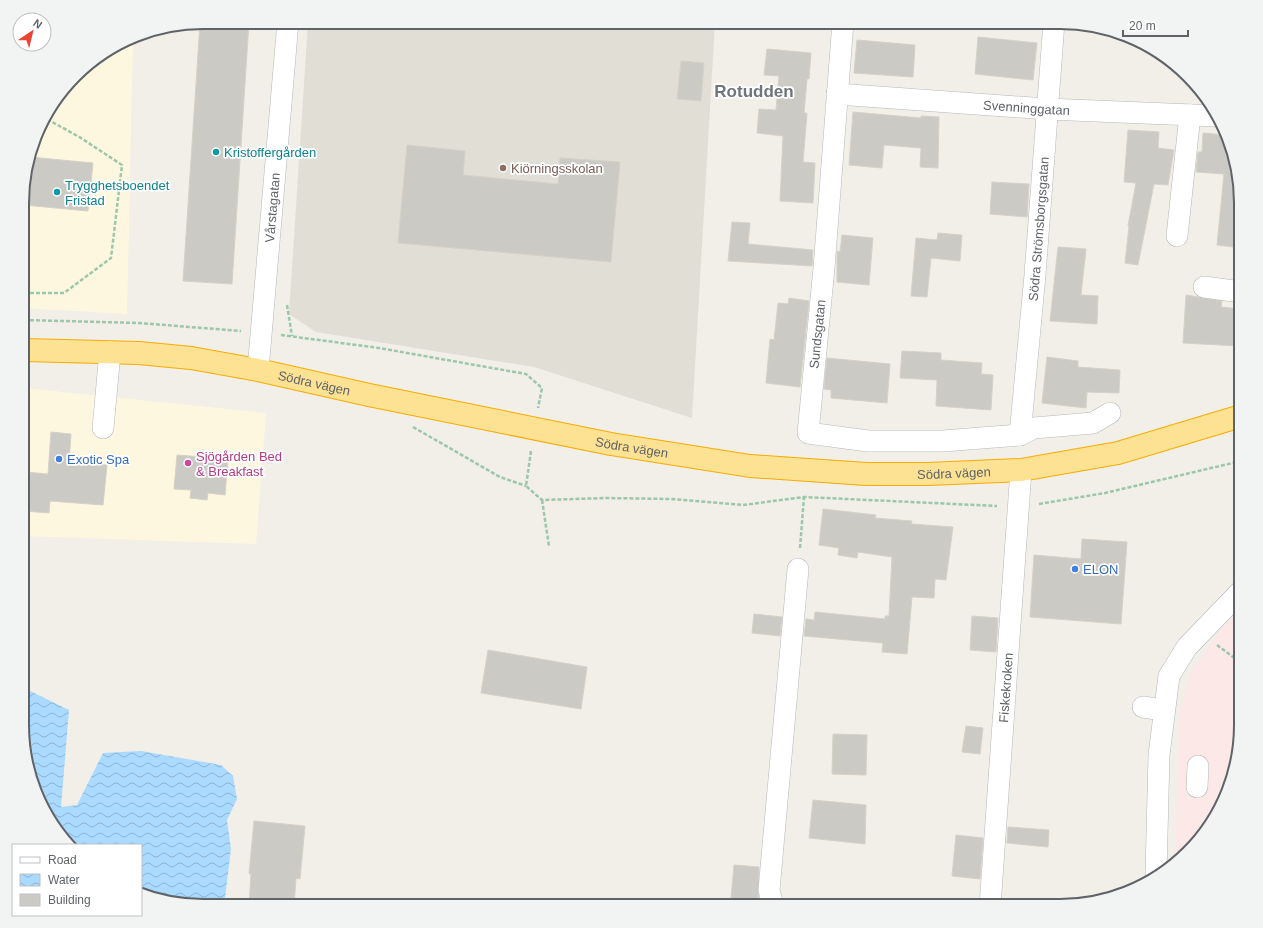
<svg xmlns="http://www.w3.org/2000/svg" width="1263" height="928" font-family="Helvetica,sans-serif">
	<defs>
		<pattern id="water-waves" width="16" height="10" patternUnits="userSpaceOnUse"><rect width="16" height="10" fill="#aadaff"/><path d="M0 5q4-4 8 0t8 0" fill="none" stroke="#8eb4d2"/></pattern>
	</defs>
	<rect width="100%" height="100%" fill="#f1efe8"/>
	<g fill="#fef7e0">
		<path d="M133,36L127,314L24,308V180L41,123L83,67Z"/>
		<path d="M24,388L266,413L256,544L24,536Z"/>
	</g>
	<path fill="#e1ded6" d="M308,22H715L692,418L534,367L316,332L289,314Z"/>
	<path fill="#fce8e6" d="M1241,611V737L1227,794L1203,835L1175,859L1180,711L1190,674L1222,628Z"/>
	<path fill="url(#water-waves)" d="M24,688L69,710L61,807L77,805L103,753L141,751L221,765L233,776L237,799L227,820L231,849L224,906H191L141,894V845H72L46,815L24,748Z"/>
	<g fill="#cccac5" stroke="#d6d1c6">
		<path d="M203,22H249L232,284L183,281L200,23Z"/>
		<path d="M978,37L1037,43L1033,80L975,74Z"/>
		<path d="M857,40L915,45L913,77L854,73Z"/>
		<path d="M767,49L811,53L809,79H807L804,113H807L803,162L815,163L813,203L780,201L783,136L757,133L759,109L776,110L779,76L764,75Z"/>
		<path d="M681,61L704,63L701,101L677,99Z"/>
		<path d="M853,112L921,118V116L939,117L938,168L920,167L921,148L884,145L882,168L849,165Z"/>
		<path d="M1128,130L1159,132L1158,148L1174,150L1168,185L1154,184L1138,265L1125,263L1129,226H1128L1136,183L1124,182Z"/>
		<path d="M1203,133L1225,135L1241,191V248L1217,245L1224,174L1196,172L1198,152H1202Z"/>
		<path d="M407,145L465,151L463,175L558,184L560,158L620,162L611,262L398,243Z"/>
		<path d="M30,157L93,163L88,211L24,205V180Z"/>
		<path d="M992,182L1029,184L1027,217L990,214Z"/>
		<path d="M732,222L750,223L748,244L813,250L812,266L728,261Z"/>
		<path d="M938,233L962,235L960,261L931,258L927,297L911,296L916,238L937,240Z"/>
		<path d="M842,235L873,238L869,285L837,282V251L840,252Z"/>
		<path d="M1058,247L1086,249L1081,295L1098,296L1097,324L1050,321Z"/>
		<path d="M1186,295L1222,301L1221,307L1240,309L1238,346L1183,343Z"/>
		<path d="M789,298L809,301L800,387L766,383L770,339L774,340L778,303L788,304Z"/>
		<path d="M902,351L941,353V360L982,363L981,374L993,375L991,410L936,406L937,380L900,378Z"/>
		<path d="M1047,357L1078,361V367L1120,370L1119,393L1087,392L1086,408L1042,403Z"/>
		<path d="M827,358L890,364L887,403L831,398V390L824,389Z"/>
		<path d="M51,432L71,434L69,462L107,465L103,505L50,501L49,513L24,511L25,472L48,474Z"/>
		<path d="M177,455L228,459L225,495L208,493L207,500L190,498L191,490L174,489Z"/>
		<path d="M823,509L876,515L875,518L912,521L911,524L953,527L946,580L935,579L934,598L912,597L907,654L882,652L883,643L804,636L806,619L814,620L815,612L885,619V616H889L892,557L858,552L857,558L838,555L839,548L819,545Z"/>
		<path d="M1082,539L1127,542L1121,624L1030,617L1034,555L1081,559Z"/>
		<path d="M754,614L782,617L780,636L752,633Z"/>
		<path d="M972,616L998,618L996,652L970,650Z"/>
		<path d="M488,650L587,667L581,709L481,693Z"/>
		<path d="M966,726L983,728L980,754L962,752Z"/>
		<path d="M833,734L867,735L866,775L832,774Z"/>
		<path d="M813,800L866,805L865,844L809,838Z"/>
		<path d="M254,821L305,826L300,879L296,878L294,906H249L251,874H249Z"/>
		<path d="M1008,827L1049,830L1048,847L1007,843Z"/>
		<path d="M956,835L983,838L980,879L952,876Z"/>
		<path d="M734,865L759,867L758,901L731,898Z"/>
	</g>
	<g fill="none" stroke-linecap="round" stroke-linejoin="round">
		<g stroke="#b5b8bc" stroke-width="22">
			<g id="minor">
				<path d="M843,22L824,268L808,433L868,441H943L1020,435L1034,428L1093,423L1110,413"/>
				<path id="s1" d="M837,94L1047,109L1217,116"/>
				<path d="M1177,236L1190,115"/>
				<path d="M1204,287L1241,292"/>
				<path id="s2" d="M258,370L288,22"/>
				<path d="M103,428L110,352"/>
				<path id="s3" d="M1020,435L1035,275L1054,22"/>
				<path d="M1143,707L1164,710"/>
				<path d="M1197,787L1198,766"/>
				<path d="M1156,874L1159,755L1169,676L1187,647L1241,591"/>
				<path d="M773,906L769,890L798,569"/>
				<path id="s4" d="M990,906L1021,470"/>
			</g>
		</g>
		<g stroke="#f9ab00" stroke-width="24">
			<g id="highway">
				<path id="s5" d="M24,350L139,353L191,358L258,370L369,395L611,444L750,466L866,474H928L1021,470L1118,453L1241,416"/>
			</g>
		</g>
		<g stroke="#9cc7a9" stroke-width="2.5" stroke-dasharray="4 2" stroke-linecap="butt">
			<path d="M24,293H64L111,258L122,165L81,138L45,118"/>
			<path d="M287,305L292,336"/>
			<path d="M24,320L139,323L241,331"/>
			<path d="M281,335L379,348L526,374L542,388L538,408"/>
			<path d="M413,427L500,477L526,486"/>
			<path d="M531,451L526,486L542,500L606,498L671,499L743,505L804,497L997,506"/>
			<path d="M542,500L549,546"/>
			<path d="M1039,504L1105,493L1241,461"/>
			<path d="M800,548L804,497"/>
			<path d="M1217,645L1241,663"/>
		</g>
		<use href="#minor" stroke="#fff" stroke-width="21"/>
		<use href="#highway" stroke="#fde293" stroke-width="22"/>
	</g>
	<g fill="#0f9aa8" stroke="#fff" stroke-width="1.5">
		<circle cx="216" cy="152" r="4"/>
		<circle cx="57" cy="192" r="4"/>
	</g>
	<circle fill="#8d6e63" stroke="#fff" stroke-width="1.5" cx="503" cy="168" r="4"/>
	<g fill="#3f7fe0" stroke="#fff" stroke-width="1.5">
		<circle cx="59" cy="459" r="4"/>
		<circle cx="1075" cy="569" r="4"/>
	</g>
	<circle fill="#d1479c" stroke="#fff" stroke-width="1.5" cx="188" cy="463" r="4"/>
	<g text-anchor="middle" stroke-width="3.5" stroke-linejoin="round" paint-order="stroke">
		<g font-size="13" fill="#5f6368" stroke="#fff">
			<text dy="5" stroke="none"><textPath href="#s1" startOffset="190">Svenninggatan</textPath></text>
			<text dy="5" stroke="none"><textPath href="#s2" startOffset="163">Vårstagatan</textPath></text>
			<text dy="5" stroke="none"><textPath href="#s3" startOffset="207">Södra Strömsborgsgatan</textPath></text>
			<text transform="translate(817 334) rotate(-84)" y="5">Sundsgatan</text>
			<text dy="5" stroke="none"><textPath href="#s5" startOffset="293">Södra vägen</textPath></text>
			<text dy="5" stroke="none"><textPath href="#s5" startOffset="617">Södra vägen</textPath></text>
			<text dy="5" stroke="none"><textPath href="#s5" startOffset="941">Södra vägen</textPath></text>
			<text dy="5" stroke="none"><textPath href="#s4" startOffset="219">Fiskekroken</textPath></text>
		</g>
		<g font-size="13" fill="#0d838f" stroke="#fff" text-anchor="start">
			<text x="224" y="157">Kristoffergården</text>
			<text x="65" y="190">Trygghetsboendet<tspan x="65" dy="15">Fristad</tspan></text>
		</g>
		<g font-size="13" fill="#785e54" stroke="#fff" text-anchor="start">
			<text x="511" y="173">Kiörningsskolan</text>
		</g>
		<g font-size="13" fill="#b23c85" stroke="#fff" text-anchor="start">
			<text x="196" y="461">Sjögården Bed<tspan x="196" dy="15">&amp; Breakfast</tspan></text>
		</g>
		<g font-size="13" fill="#366cbe" stroke="#fff" text-anchor="start">
			<text x="67" y="464">Exotic Spa</text>
			<text x="1083" y="574">ELON</text>
		</g>
		<g font-size="17" font-weight="bold" fill="#70757a" stroke="#fff">
			<text x="754" y="97">Rotudden</text>
		</g>
	</g>
	<path d="M0 0H1263V928H0ZM203 29H1060A174 174 0 0 1 1234 203V725A174 174 0 0 1 1060 899H203A174 174 0 0 1 29 725V203A174 174 0 0 1 203 29Z" fill="#f2f3f3" fill-rule="evenodd"/>
	<path fill="none" stroke="#5f6368" stroke-width="2" d="M203 29H1060A174 174 0 0 1 1234 203V725A174 174 0 0 1 1060 899H203A174 174 0 0 1 29 725V203A174 174 0 0 1 203 29Z"/>
	<rect x="12" y="844" width="130" height="72" fill="#ffffff" stroke="#bfc1c3"/>
	<rect x="20" y="857" width="20" height="6" fill="#ffffff" stroke="#bfc1c3"/>
	<text x="48" y="864" font-size="12" fill="#5f6368">Road</text>
	<rect x="20" y="874" width="20" height="12" fill="url(#water-waves)" stroke="#bfc1c3"/>
	<text x="48" y="884" font-size="12" fill="#5f6368">Water</text>
	<rect x="20" y="894" width="20" height="12" fill="#cccac5" stroke="#bfc1c3"/>
	<text x="48" y="904" font-size="12" fill="#5f6368">Building</text>
	<g transform="translate(32 32) rotate(35)"><circle r="19" fill="#ffffff" stroke="#bfc1c3"/>
	<path d="M0-3L7 15L0 10L-7 15Z" fill="#ea4335"/>
	<text y="-6" font-size="11" font-weight="bold" text-anchor="middle" fill="#5f6368">N</text>
	</g>
	<path d="M1123 30v6h65v-6" fill="none" stroke="#5f6368" stroke-width="2"/>
	<text x="1129" y="30" font-size="12" fill="#5f6368" stroke="#ffffff" stroke-width="3" paint-order="stroke">20 m</text>
</svg>
